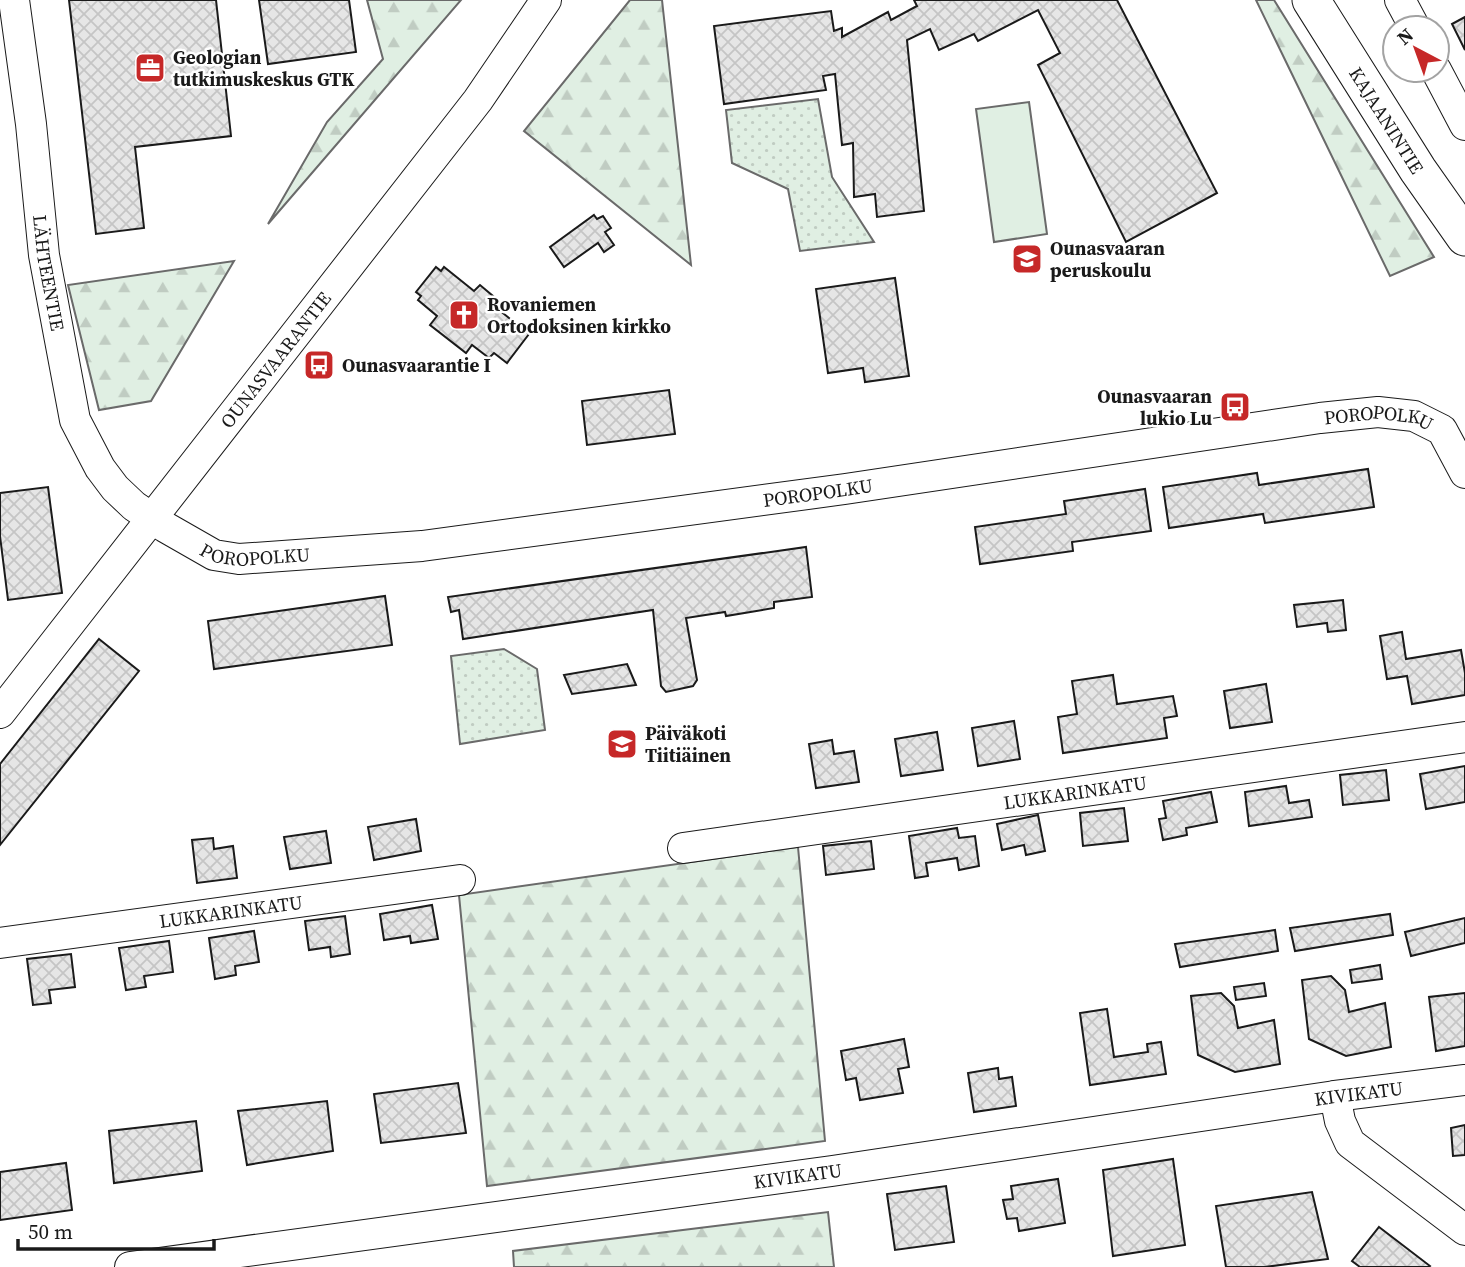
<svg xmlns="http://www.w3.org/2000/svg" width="1465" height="1267" font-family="'Source Serif 4',serif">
	<defs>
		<pattern id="forest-firs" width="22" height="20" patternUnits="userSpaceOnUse" patternTransform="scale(1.75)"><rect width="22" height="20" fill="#e0efe3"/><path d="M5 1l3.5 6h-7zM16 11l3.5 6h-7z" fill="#c0ccc2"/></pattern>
		<pattern id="park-dots" width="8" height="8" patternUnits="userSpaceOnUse" patternTransform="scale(1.75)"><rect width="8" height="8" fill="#e0efe3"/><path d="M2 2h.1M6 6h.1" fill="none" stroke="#c0ccc2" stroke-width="1.8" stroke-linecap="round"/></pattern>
		<pattern id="building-cross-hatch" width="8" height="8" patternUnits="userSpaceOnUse" patternTransform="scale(1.75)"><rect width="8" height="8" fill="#e6e6e6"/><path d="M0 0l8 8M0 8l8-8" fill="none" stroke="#c5c5c5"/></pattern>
	</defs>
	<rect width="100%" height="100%" fill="#fff"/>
	<path fill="#e0efe3" stroke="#6a6a6a" stroke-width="2" d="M1029,102L1047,234L994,242L976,109Z"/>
	<g fill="url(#forest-firs)" stroke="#6a6a6a" stroke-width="2">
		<path d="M367,0H461L268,224L327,122L383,59Z"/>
		<path d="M630,0H662L691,265L524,131Z"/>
		<path d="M1256,0H1274L1434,257L1390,276Z"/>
		<path d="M234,261L151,401L99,410L68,285Z"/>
		<path d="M798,847L825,1141L487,1186L459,895Z"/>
		<path d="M828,1212L834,1267H514L513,1251Z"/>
	</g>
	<g fill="url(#park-dots)" stroke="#6a6a6a" stroke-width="2">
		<path d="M818,99L832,177L874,242L800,251L788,189L732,163L726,110Z"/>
		<path d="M504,649L537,669L545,730L460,744L451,656Z"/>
	</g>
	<g fill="url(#building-cross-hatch)" stroke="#1a1a1a" stroke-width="2">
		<path d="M69,0H216L231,136L135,147L144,228L96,234Z"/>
		<path d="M259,0H349L356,52L268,64Z"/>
		<path d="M914,0H1117L1217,193L1126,242L1038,65L1060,53L1038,10L978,41L974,34L939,50L930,29L907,40L924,211L877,217L875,194L854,197L853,143L842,145L835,74L823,76L826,90L724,104L714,26L831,11L834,31L842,28V37L888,12L891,20L917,6Z"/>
		<path d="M1465,17V50L1452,24Z"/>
		<path d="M594,215L597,219L603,216L611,228L605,232L614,245L604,252L598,243L564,267L550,247Z"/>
		<path d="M436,267L441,271L444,267L474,291L480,285L493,296L489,302L529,334L507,363L494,353L489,358L472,345L466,353L430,325L437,316L418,300L421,296L416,292Z"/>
		<path d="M895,278L909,376L865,382L863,368L828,373L816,289Z"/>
		<path d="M669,390L675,434L587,445L582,401Z"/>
		<path d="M1368,469L1374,507L1265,523L1263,514L1169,528L1163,487L1257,473L1259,485Z"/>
		<path d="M48,487L62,593L8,600L0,536V493Z"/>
		<path d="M1145,489L1151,531L1072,542L1073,551L980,564L975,527L1066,514L1064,501Z"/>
		<path d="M806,547L812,597L774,602V608L726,616L725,612L686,618L697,680L693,686L666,692L661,686L653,610L463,639L459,610L451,612L448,597Z"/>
		<path d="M385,596L392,645L214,669L208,621Z"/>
		<path d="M1343,600L1346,630L1328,632L1327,623L1297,627L1294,605Z"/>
		<path d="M1402,632L1406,659L1461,650L1465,673V695L1412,704L1407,676L1387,679L1380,636Z"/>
		<path d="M99,639L139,671L0,845V764Z"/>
		<path d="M627,664L636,685L572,694L564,675Z"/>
		<path d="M1113,675L1117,704L1173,696L1177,716L1164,718L1167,738L1063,753L1058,717L1077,714L1072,681Z"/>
		<path d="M1266,684L1272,722L1230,728L1224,691Z"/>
		<path d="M1014,721L1020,759L978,766L972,728Z"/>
		<path d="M937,732L943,770L901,776L895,739Z"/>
		<path d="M832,740L834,754L854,751L859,782L816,788L809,744Z"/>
		<path d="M1465,766V802L1426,809L1420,774Z"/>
		<path d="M1386,770L1389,800L1343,805L1340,775Z"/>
		<path d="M1286,786L1289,803L1309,800L1312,817L1249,826L1245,792Z"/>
		<path d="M1211,792L1217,822L1186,828L1187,835L1163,840L1159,819L1166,818L1163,801Z"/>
		<path d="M1124,808L1128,841L1083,846L1080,813Z"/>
		<path d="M1038,815L1045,851L1026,855L1024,845L1002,850L997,824Z"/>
		<path d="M416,819L421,851L374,860L368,827Z"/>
		<path d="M957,828L959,838L975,836L979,866L959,870L957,858L926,863L928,876L915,878L909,836Z"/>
		<path d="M326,831L331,863L290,869L284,837Z"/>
		<path d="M213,838L214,849L233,846L237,878L197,883L192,840Z"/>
		<path d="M871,841L874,869L826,875L823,846Z"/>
		<path d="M432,905L438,939L411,943L410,936L384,940L380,914Z"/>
		<path d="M1390,914L1393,935L1295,951L1290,928Z"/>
		<path d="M345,916L350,954L331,957L330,947L309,950L305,921Z"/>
		<path d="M1465,918V943L1411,956L1405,932Z"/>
		<path d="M1275,930L1278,951L1180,967L1175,944Z"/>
		<path d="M254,931L259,962L235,966L236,975L215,979L209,938Z"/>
		<path d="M169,941L173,972L144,976L146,987L126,990L119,948Z"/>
		<path d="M71,954L75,987L49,990L51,1003L33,1005L27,959Z"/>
		<path d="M1380,965L1382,979L1352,983L1350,970Z"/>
		<path d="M1331,976L1345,990L1349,1012L1385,1003L1391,1047L1346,1056L1309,1039L1302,980Z"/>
		<path d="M1264,983L1266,996L1236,1000L1234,987Z"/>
		<path d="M1221,993L1234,1006L1238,1028L1274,1020L1280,1064L1235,1072L1198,1055L1191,996Z"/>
		<path d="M1465,993V1046L1436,1051L1429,997Z"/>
		<path d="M1107,1009L1114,1057L1148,1052L1147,1044L1161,1042L1166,1074L1090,1085L1080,1013Z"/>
		<path d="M904,1039L909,1067L898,1069L903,1093L860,1100L856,1078L846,1080L841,1051Z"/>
		<path d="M998,1068L999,1079L1012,1077L1016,1106L974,1112L968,1073Z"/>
		<path d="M458,1083L466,1133L381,1143L374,1094Z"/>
		<path d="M327,1101L333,1151L247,1165L238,1111Z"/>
		<path d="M196,1121L202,1171L114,1183L109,1131Z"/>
		<path d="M1465,1125V1155L1453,1156L1451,1128Z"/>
		<path d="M1173,1159L1185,1245L1113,1256L1103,1170Z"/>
		<path d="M66,1163L72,1210L0,1220V1172Z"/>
		<path d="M1058,1179L1065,1223L1019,1231L1017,1218L1007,1219L1003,1200L1013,1199L1011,1186Z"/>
		<path d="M946,1186L954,1242L895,1250L887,1194Z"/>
		<path d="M1312,1192L1328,1259L1265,1267H1226L1216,1206Z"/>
		<path d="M1379,1227L1430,1266L1429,1267H1360L1352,1261Z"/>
	</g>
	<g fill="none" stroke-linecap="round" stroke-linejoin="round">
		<g stroke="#1a1a1a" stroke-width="32">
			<g id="minor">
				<path id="s1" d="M14,0L31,124L44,255L75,420L100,468L115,488L134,506L165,527L214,555L239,559L422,546L845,489L1320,418L1378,412L1414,416L1442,430L1465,473"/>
				<path d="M1400,0L1415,28"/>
				<path d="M1436,70L1465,125"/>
				<path id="s2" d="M0,713L478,100L546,0"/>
				<path id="s3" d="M683,848L1465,737"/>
				<path id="s4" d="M0,943L460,880"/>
				<path d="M1335,1096L1340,1121L1350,1143L1465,1230"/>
				<path id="s5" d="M130,1267L832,1171L1335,1096L1465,1080"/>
			</g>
		</g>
		<g stroke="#1a1a1a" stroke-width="39">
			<g id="major">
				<path id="s6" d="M1311,0L1418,170L1465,237"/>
			</g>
		</g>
		<use href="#minor" stroke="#fff" stroke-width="30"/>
		<use href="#major" stroke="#fff" stroke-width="37"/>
	</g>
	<defs>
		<g id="office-square" transform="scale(1.575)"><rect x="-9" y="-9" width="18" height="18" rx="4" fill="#c62828" stroke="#fff"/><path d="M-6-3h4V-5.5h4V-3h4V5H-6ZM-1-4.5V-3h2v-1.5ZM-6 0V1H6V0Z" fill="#fff"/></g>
		<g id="school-square" transform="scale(1.575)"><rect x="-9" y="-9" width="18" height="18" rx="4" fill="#c62828" stroke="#fff"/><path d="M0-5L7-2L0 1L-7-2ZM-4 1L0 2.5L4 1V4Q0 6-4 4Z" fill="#fff"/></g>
		<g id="church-square" transform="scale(1.575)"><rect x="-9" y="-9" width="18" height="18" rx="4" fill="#c62828" stroke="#fff"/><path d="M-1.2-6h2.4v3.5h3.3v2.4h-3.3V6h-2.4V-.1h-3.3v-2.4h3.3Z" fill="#fff"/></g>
		<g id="bus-square" transform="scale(1.575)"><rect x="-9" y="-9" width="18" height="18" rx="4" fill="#c62828" stroke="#fff"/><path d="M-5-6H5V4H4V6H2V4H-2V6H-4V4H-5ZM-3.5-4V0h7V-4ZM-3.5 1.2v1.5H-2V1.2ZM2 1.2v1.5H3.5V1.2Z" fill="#fff"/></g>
	</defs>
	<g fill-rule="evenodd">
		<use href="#office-square" x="150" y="68"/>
		<use href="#school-square" x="1027" y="259"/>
		<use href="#church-square" x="464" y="315"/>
		<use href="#bus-square" x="319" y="365"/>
		<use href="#bus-square" x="1235" y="407"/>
		<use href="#school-square" x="622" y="744"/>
	</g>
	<g text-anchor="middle" stroke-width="5" stroke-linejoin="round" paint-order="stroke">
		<g font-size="19" font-weight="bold" fill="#1a1a1a" stroke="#fff" text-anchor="start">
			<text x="173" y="64">Geologian<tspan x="173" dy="22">tutkimuskeskus GTK</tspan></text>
			<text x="1050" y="255">Ounasvaaran<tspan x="1050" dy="22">peruskoulu</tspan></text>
			<text x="487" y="311">Rovaniemen<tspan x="487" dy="22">Ortodoksinen kirkko</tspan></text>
			<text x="342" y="372">Ounasvaarantie I</text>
			<text x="1212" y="403" text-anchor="end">Ounasvaaran<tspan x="1212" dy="22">lukio Lu</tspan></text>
			<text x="645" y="740">Päiväkoti<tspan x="645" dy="22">Tiitiäinen</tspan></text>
		</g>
		<g font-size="19" fill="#1a1a1a" stroke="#fff">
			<text dy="7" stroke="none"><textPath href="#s6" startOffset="142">KAJAANINTIE</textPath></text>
			<text dy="7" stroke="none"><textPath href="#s1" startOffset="275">LÄHTEENTIE</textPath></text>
			<text dy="7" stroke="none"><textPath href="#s2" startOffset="448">OUNASVAARANTIE</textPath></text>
			<text dy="7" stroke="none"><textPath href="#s1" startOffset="1799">POROPOLKU</textPath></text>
			<text dy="7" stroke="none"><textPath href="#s1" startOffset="1232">POROPOLKU</textPath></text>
			<text dy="7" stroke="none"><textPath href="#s1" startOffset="665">POROPOLKU</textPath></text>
			<text dy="7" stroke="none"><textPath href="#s3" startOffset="396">LUKKARINKATU</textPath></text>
			<text dy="7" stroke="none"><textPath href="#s4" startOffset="233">LUKKARINKATU</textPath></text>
			<text dy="7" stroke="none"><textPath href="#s5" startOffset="1241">KIVIKATU</textPath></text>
			<text dy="7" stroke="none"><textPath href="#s5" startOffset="674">KIVIKATU</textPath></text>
		</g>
	</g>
	<g transform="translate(1416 49) rotate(319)"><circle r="33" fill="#ffffff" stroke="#a3a3a3" stroke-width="2"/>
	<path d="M0-5L12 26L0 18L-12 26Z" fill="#c62828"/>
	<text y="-10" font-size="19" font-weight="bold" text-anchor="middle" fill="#1a1a1a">N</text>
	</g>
	<path d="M18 1239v10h196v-10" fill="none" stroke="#1a1a1a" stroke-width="3.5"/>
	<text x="28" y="1239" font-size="21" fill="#1a1a1a" stroke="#ffffff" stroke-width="5" paint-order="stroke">50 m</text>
</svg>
